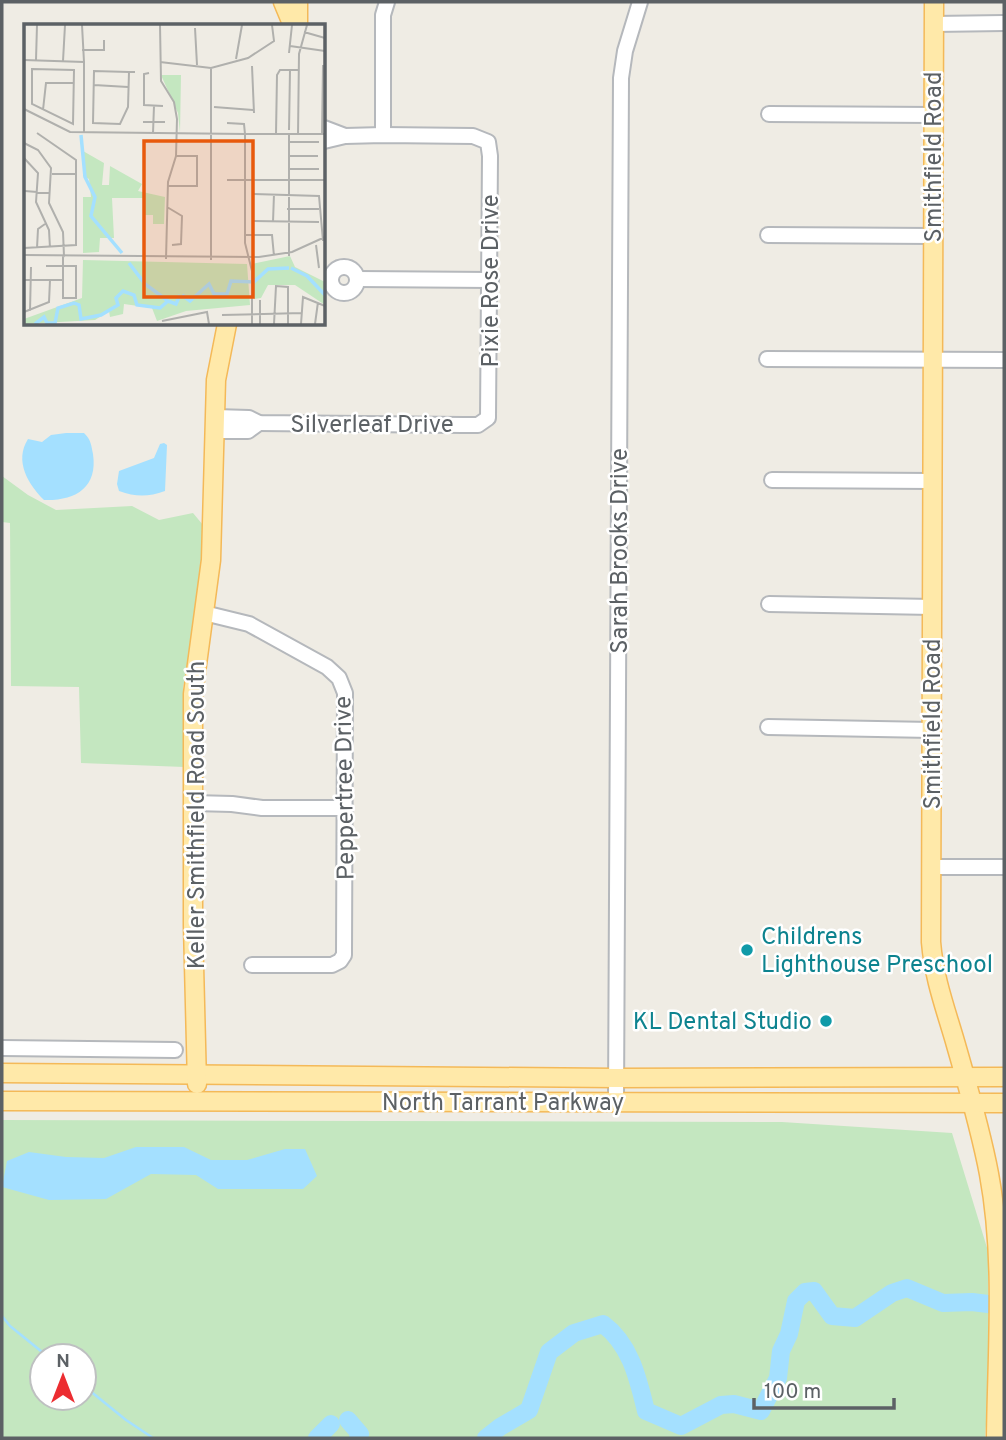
<svg xmlns="http://www.w3.org/2000/svg" width="1006" height="1440" font-family="Overpass,sans-serif">
	<rect width="100%" height="100%" fill="#efece4"/>
	<g fill="#c4e7c0" fill-rule="evenodd">
		<path d="M2,476L28,495L56,510L132,506L159,520L193,513L203,525L199,597L183,688L184,767L81,763L79,687L11,686L10,523L2,522Z"/>
		<path d="M2,1120L782,1122L952,1133L988,1251L989,1384L985,1438H2ZM42,1356H84V1398H42Z"/>
	</g>
	<g fill="#a4e0ff">
		<path d="M66,433H84C91,440 91,444 93,454C98,488 75,501 44,500C28,484 14,461 28,439L42,442L51,435Z"/>
		<path d="M164,443L167,445L165,491C148,497 136,497 119,491L117,484L119,471L154,458L160,444Z"/>
		<path d="M136,1147H184L211,1160H247L285,1149H305L317,1176L303,1189H218L196,1175L151,1174L106,1199L49,1200L2,1187L7,1161L29,1152L66,1157L104,1158Z"/>
	</g>
	<g fill="none" stroke-linecap="round" stroke-linejoin="round">
		<g stroke="#a4e0ff" stroke-width="2.5">
			<path d="M2,1316L10,1326L47,1356"/>
			<path d="M84,1386L126,1420L153,1438"/>
		</g>
		<g stroke="#a4e0ff" stroke-width="18">
			<path d="M348,1420L360,1434L358,1438"/>
			<path d="M317,1438L331,1424"/>
			<path d="M486,1438L500,1427L529,1410L549,1352L574,1333L603,1324C631,1345 638,1379 646,1411L681,1426L721,1405L734,1404L761,1411L778,1378L781,1351L789,1334L796,1301L805,1292L814,1291L832,1316L855,1318L892,1293L907,1288L943,1303L972,1302L1004,1306"/>
		</g>
		<g stroke="#b5b8bc" stroke-width="18">
			<g id="minor">
				<path d="M934,24L1004,23"/>
				<path d="M769,114L934,115"/>
				<path d="M324,128L345,136"/>
				<path d="M383,135V15L387,2"/>
				<path d="M768,235L933,236"/>
				<circle cx="344" cy="280" r="13"/>
				<path d="M357,279L491,280"/>
				<path d="M767,359L1004,360"/>
				<path d="M215,417L249,418L259,423L463,425H478L488,418L490,156L488,142L473,136L383,135L345,136L324,141"/>
				<path d="M215,431H248L259,423"/>
				<path d="M772,480L933,481"/>
				<path d="M769,604L933,607"/>
				<path d="M204,613L249,624L327,667L339,678L345,693L344,955L340,961L332,965H252"/>
				<path d="M768,727L932,730"/>
				<path d="M193,803L232,804L262,808H345"/>
				<path d="M930,867H1004"/>
				<path d="M2,1048L175,1050"/>
				<path d="M616,1102L621,78L625,51L640,2"/>
			</g>
		</g>
		<g stroke="#f4b958" stroke-width="21">
			<g id="major">
				<path d="M283,2L293,26"/>
				<path d="M934,2L931,942C934,979 946,1010 956,1045C968,1087 981,1131 989,1174C1005,1260 997,1351 996,1438"/>
				<path d="M298,26V2"/>
				<path d="M2,1073L616,1078L1004,1077"/>
				<path d="M197,1084L193,925V694L211,560L216,380L227,324"/>
				<path d="M2,1101L1004,1103"/>
			</g>
		</g>
		<use href="#minor" stroke="#fff" stroke-width="14"/>
		<use href="#major" stroke="#ffe9a9" stroke-width="18"/>
	</g>
	<g fill="#0f9aa8" stroke="#fff" stroke-width="2.5">
		<circle cx="747" cy="950" r="7"/>
		<circle cx="826" cy="1021" r="7"/>
	</g>
	<g text-anchor="middle" stroke-width="5" stroke-linejoin="round" paint-order="stroke">
		<g font-size="24" fill="#5c6165" stroke="#fff">
			<text transform="translate(933 157) rotate(-90)" y="8">Smithfield Road</text>
			<text transform="translate(490 281) rotate(-90)" y="8">Pixie Rose Drive</text>
			<text x="372" y="432">Silverleaf Drive</text>
			<text transform="translate(619 551) rotate(-90)" y="8">Sarah Brooks Drive</text>
			<text transform="translate(932 724) rotate(-90)" y="8">Smithfield Road</text>
			<text transform="translate(344 788) rotate(-91)" y="8">Peppertree Drive</text>
			<text transform="translate(196 815) rotate(-90)" y="8">Keller Smithfield Road South</text>
			<text x="503" y="1110">North Tarrant Parkway</text>
		</g>
		<g font-size="24" fill="#0d838f" stroke="#fff" text-anchor="start">
			<text x="761" y="944">Childrens<tspan x="761" dy="28">Lighthouse Preschool</tspan></text>
			<text x="812" y="1029" text-anchor="end">KL Dental Studio</text>
		</g>
	</g>
	<g transform="translate(24 24)">
		<rect width="301" height="301" fill="#efece4"/>
		<path d="M137,51H157L156,109L154,89ZM59,127L80,139L78,161H85L86,142L118,160L114,167L141,173L140,200H129V191H121V174H88L90,214H76L75,228L59,229V173H67L65,155L59,152ZM266,232L271,243L301,258V281L271,261H244L237,274L230,275L228,240ZM59,236L223,240L226,281L162,287L133,297L128,284L100,280L99,290L86,293L85,287L71,296L0,300V295L58,274Z" fill="#c4e7c0"/>
		<path fill="none" stroke="#a4e0ff" stroke-width="3.5" d="M57,111L61,153L71,173L67,192L98,229M105,239L121,260L144,277M267,244L283,252L301,271M158,271L166,277L185,260L190,270H203L207,257L230,258L244,245L265,244M11,300L20,293L23,299H31L34,284L50,279L55,281L57,295L77,291L94,281L92,274L99,267L110,271L113,281L136,284L144,277L152,280L156,271"/>
		<path fill="none" stroke="#b0b0ad" stroke-width="2" d="M58,1L60,38M136,1L137,57L150,78L153,95L152,132L144,158L142,235M171,4L173,41M280,8L301,14M266,22L301,27M58,26H80V16M265,29L268,1M212,35L218,1M0,36L60,38V108M12,36L13,1M39,37L41,1M136,38L187,44L224,34L250,17L248,1M228,42L230,89M8,45L50,46L49,100L8,80ZM105,48L104,83L96,100L69,99L70,47L105,48H111M125,49L120,50V81L139,82M70,61L104,63M190,83L229,86M0,85L46,108L221,110V219L228,247V300M19,86L22,59H50M119,98H141M203,99L220,100L221,110H301M265,106L266,46M129,109L130,82M252,110L253,51L256,46H275M298,110L299,41M274,111L275,30L283,1M265,118H295M0,119L14,126L27,144L25,179L39,208L40,232L39,233V274H52V242H22M265,132H294M0,134L14,149L12,178L25,206L26,224M265,145H295M28,150H52M203,156H301M143,162H173V132H152M1,167L25,169M230,170L295,172L299,217M143,183L158,192L157,220L148,221M263,185H295M230,197L295,198M249,198L250,170M221,211H248L250,232M292,221L295,244M0,224L52,221V136L13,109M13,224L14,205L21,200M0,231L235,233L268,228L301,213M265,232V110M187,236V44M0,256H39M6,287L7,243M0,288L25,278L26,256M198,291L278,289M138,297L183,288L185,300M236,300V276M250,300L252,262L264,263V300M277,300L279,273L301,282M291,300L294,278"/>
		<path fill="#e8590c" fill-opacity="0.15" stroke="#e8590c" stroke-width="3.5" d="M120,117H229V273H120Z"/>
		<rect width="301" height="301" fill="none" stroke="#5c6165" stroke-width="3.5"/>
	</g>
	<rect width="1006" height="1440" fill="none" stroke="#5c6165" stroke-width="7"/>
	<g transform="translate(63 1377)"><circle r="33" fill="#ffffff" stroke="#bec0c1" stroke-width="2"/>
	<path d="M0-5L12 26L0 18L-12 26Z" fill="#ec2d31"/>
	<text y="-10" font-size="19" font-weight="bold" text-anchor="middle" fill="#5c6165">N</text>
	</g>
	<path d="M754 1398v10h140v-10" fill="none" stroke="#5c6165" stroke-width="3.5"/>
	<text x="764" y="1398" font-size="21" fill="#5c6165" stroke="#ffffff" stroke-width="5" paint-order="stroke">100 m</text>
</svg>
